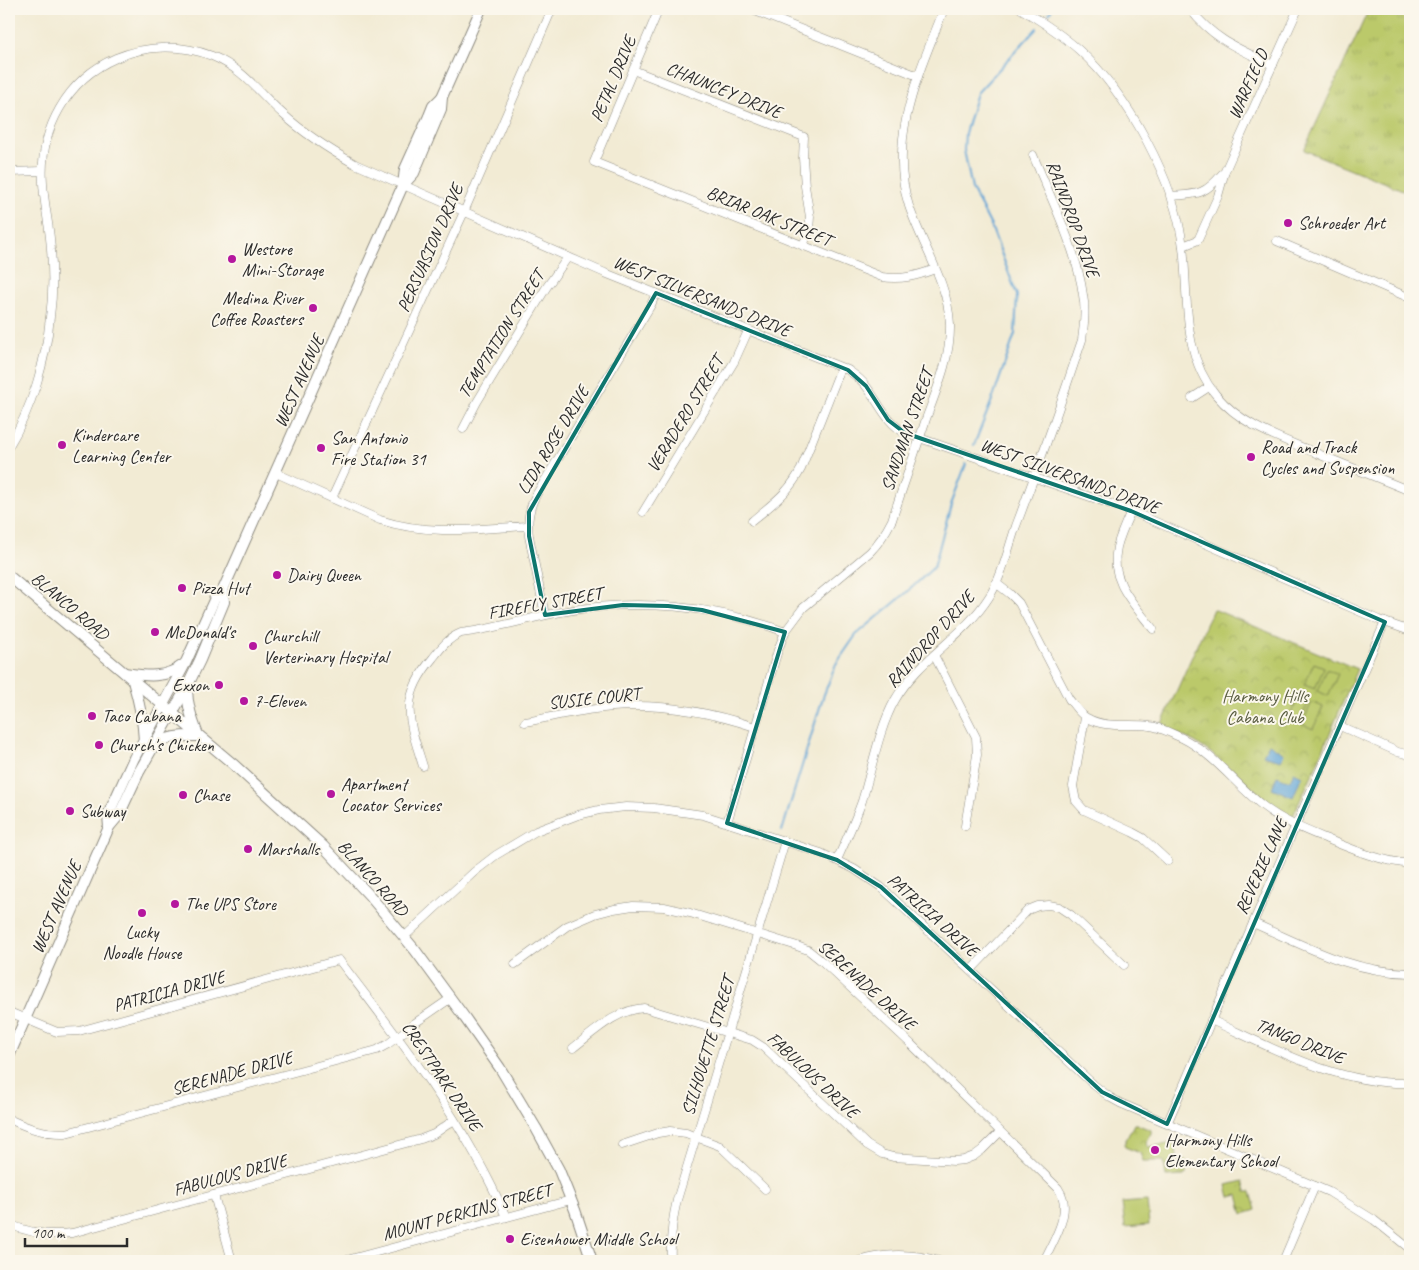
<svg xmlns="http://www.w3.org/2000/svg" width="1419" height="1270" font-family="Caveat,sans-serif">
	<defs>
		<pattern id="grass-tufts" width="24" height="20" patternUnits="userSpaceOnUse" patternTransform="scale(1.25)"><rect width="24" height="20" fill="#bbc96b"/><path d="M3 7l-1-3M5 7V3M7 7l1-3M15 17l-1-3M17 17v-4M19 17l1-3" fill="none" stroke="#a1ad5d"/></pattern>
		<pattern id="park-crowns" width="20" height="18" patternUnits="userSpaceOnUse" patternTransform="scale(1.25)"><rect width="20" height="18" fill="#bbc96b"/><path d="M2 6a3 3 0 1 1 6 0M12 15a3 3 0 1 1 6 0" fill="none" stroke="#a1ad5d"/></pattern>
	</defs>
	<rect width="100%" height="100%" fill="#fbf7ec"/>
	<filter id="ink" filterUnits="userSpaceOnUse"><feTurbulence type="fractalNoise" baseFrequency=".02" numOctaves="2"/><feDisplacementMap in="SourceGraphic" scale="10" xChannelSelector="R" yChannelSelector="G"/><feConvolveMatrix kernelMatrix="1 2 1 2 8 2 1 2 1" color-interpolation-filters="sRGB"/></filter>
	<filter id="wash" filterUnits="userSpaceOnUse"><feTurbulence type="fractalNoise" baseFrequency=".0096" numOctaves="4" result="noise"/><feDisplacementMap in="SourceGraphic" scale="20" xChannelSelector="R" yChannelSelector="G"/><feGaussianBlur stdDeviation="1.12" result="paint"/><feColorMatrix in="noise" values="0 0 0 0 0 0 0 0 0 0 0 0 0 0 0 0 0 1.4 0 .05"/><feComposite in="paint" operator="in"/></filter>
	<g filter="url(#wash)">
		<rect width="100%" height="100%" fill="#f2ebd4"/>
		<path fill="url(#grass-tufts)" stroke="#737a4b" d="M1369,9H1410V193L1304,150Z"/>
		<g fill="url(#park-crowns)" stroke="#737a4b">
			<path d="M1213,609L1357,669L1317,764L1292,818L1272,809L1211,753L1195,742L1161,726Z"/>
			<path d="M1134,1124H1136L1151,1130V1133L1146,1144L1148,1147L1174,1143L1176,1146L1177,1158L1178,1160L1184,1159L1186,1162V1174L1184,1176L1166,1177L1164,1161H1143L1140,1153L1125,1147L1124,1144Z"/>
			<path d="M1243,1181L1246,1192H1251L1256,1210L1243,1214L1238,1195L1230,1197L1227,1185Z"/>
		</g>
		<g fill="#bbc96b" stroke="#737a4b">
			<path d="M1314,663L1324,667L1315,689L1304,685Z"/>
			<path d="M1327,669L1338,674L1328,696L1318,691Z"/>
			<path d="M1299,696L1309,701L1299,723L1289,718Z"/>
			<path d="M1312,702L1323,707L1313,729L1302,724Z"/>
			<path d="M1147,1201L1149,1225L1125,1227L1122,1203Z"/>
		</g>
		<g fill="#60a4d5" stroke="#466880">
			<path d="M1269,744L1284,754L1281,760L1263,755Z"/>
			<path d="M1294,772L1302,776L1293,797L1272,788L1277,776L1290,781Z"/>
		</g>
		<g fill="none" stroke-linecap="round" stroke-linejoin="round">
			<g stroke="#60a4d5" stroke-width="2">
				<path d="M1049,13L1052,9"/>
				<path d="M974,445L994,395L1015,334L1017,295L991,226L972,189L964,150L965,133L977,93L1037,28"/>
				<path d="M782,831L823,697L836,664L856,635L905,594L934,567L951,504L966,464"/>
			</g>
		</g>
	</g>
	<g filter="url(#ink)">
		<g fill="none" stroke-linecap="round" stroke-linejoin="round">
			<g stroke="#8e8b80" stroke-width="9">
				<g id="minor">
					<path d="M659,9L594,162L882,277C901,280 917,276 935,269"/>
					<path d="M750,9L918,76"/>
					<path d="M1021,9C1041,21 1061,34 1079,50C1128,94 1175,181 1183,247C1189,297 1181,354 1216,395C1242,426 1280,438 1316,453C1347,466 1379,478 1410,491"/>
					<path d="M1190,9C1214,40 1239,49 1273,65"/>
					<path d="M633,70L804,137L803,158L805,186L810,217L809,230L803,246"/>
					<path d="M9,172L42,171"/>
					<path d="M1170,196C1196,194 1204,196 1222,174"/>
					<path d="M1277,241L1410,298"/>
					<path d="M1183,246L1198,240L1218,196L1225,171L1298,9"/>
					<path d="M1192,398L1209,387"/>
					<path d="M463,429L477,402L546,288L568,257"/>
					<path d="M9,446C32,408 46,361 50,317C53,295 53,272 51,250C50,227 44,205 43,183C39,130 67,79 116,58C147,45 181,44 212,56C244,69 259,93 284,115C306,135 330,150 355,164L605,273L848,370C855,375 861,379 866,386C880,404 885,421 905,433L1131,511L1379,620L1410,631"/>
					<path d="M276,473L380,520C430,536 477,529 527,526"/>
					<path d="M332,498L464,212L552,9"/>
					<path d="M1131,511C1126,522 1120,535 1117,547C1109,581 1134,604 1153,629"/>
					<path d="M643,512L734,362L748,331"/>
					<path d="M752,521C773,503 788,494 801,469L841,368"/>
					<path d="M996,583L1010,594L1019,603L1069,699C1074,705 1079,714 1087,718C1106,729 1129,723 1150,726C1161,727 1172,734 1182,738C1214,754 1235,784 1263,806C1282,821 1305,830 1327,839C1354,850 1380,861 1410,864"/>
					<path d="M545,615L529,536C527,521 529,508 536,495L651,305L656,293"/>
					<path d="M934,655L976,737L977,755L965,826"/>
					<path d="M1085,718L1073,786L1076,801L1084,810L1132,832L1143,838L1168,861"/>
					<path d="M525,722C561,715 598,706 634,706C675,706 716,714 755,727"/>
					<path d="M1340,726L1398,752L1410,755"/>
					<path d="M423,766C409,721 398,699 433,658C441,648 448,638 461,633C495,629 528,618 561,612C635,598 716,605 785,632"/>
					<path d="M727,823L778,650L785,632L803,608L870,552C880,542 886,532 892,520C903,486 915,453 926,419C937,389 951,357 950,324C948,282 922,245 909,206C887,138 920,71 944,9"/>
					<path d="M837,860C846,840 855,821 862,801C872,769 879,728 895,700C919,658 963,638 989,597C1002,577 1008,549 1016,526C1039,465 1061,403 1082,340C1084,325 1086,310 1083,295C1077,249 1050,197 1033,155"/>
					<path d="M1253,923C1306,946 1350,972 1410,973"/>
					<path d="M404,937L474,872L496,855L536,831L578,815L599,810L626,807L654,808L703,815L821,853L854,869L881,887L1094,1085L1111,1098L1120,1103L1329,1192L1374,1220L1410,1249"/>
					<path d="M515,964L567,926L595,914L614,909L633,906L664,907L690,913L794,945L808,950L823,962L911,1044L1058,1188C1060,1191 1062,1195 1063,1199C1068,1218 1052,1244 1044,1261"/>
					<path d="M971,970L1028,910L1038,906L1049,905L1059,907L1071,915L1124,965"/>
					<path d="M9,1012L57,1032L79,1031L339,960C401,1041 466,1123 506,1217"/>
					<path d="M1211,1020C1275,1049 1338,1085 1410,1083"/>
					<path d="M573,1048C595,1031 616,1010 644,1008L752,1040L763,1047L867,1145L882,1154L893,1157L954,1161L964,1160L974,1156L982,1150L1000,1132"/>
					<path d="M9,1119C28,1128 44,1134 66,1133L377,1050L388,1044L415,1023L451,998"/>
					<path d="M1167,1124L1253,923L1385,622"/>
					<path d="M622,1145L658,1133L670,1131L686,1133L696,1137L720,1146L765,1189"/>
					<path d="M214,1195L232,1261"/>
					<path d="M9,1224C29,1233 50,1236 72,1233L421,1139L434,1134L454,1120"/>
					<path d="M343,1261L571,1200"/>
					<path d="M671,1261C670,1239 672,1221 677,1200C713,1080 750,961 785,841"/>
					<path d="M859,1261C885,1253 912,1253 939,1261"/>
					<path d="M1283,1261L1315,1186"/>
				</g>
			</g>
			<g stroke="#8e8b80" stroke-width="12">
				<g id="major">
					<path d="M403,185L405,169L429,116L433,106L442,97"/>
					<path d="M9,576L233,764L323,846L369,895L415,950L465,1018L500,1068L536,1128L559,1170L575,1210L592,1261"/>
					<path d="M125,673C146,676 165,679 183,665"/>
					<path d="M133,681C139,701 143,720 144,740"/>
					<path d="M187,688C187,705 192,719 198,735"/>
					<path d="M155,746C168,735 182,736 199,736"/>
					<path d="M109,827L108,815L134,758L186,662L215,598L223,590L403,185L414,173L441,109L442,97L481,9"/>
					<path d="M9,1056L109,827L119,815L139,772L187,687L200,660L224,602L223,590"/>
				</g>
			</g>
			<use href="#minor" stroke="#fff" stroke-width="8"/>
			<use href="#major" stroke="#fff" stroke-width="10"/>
		</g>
	</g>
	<path fill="none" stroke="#0f766e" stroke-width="4" stroke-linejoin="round" d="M656,293L848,370L866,386L888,420L905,433L1131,511L1385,622L1167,1124L1102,1092L881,887L837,860L727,823L785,632L702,610L668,606L623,605L545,615L529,536V512Z"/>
	<g fill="#b5179e" stroke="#fbf7ec" stroke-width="2">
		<circle cx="1288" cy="223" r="5"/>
		<circle cx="232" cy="259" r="5"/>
		<circle cx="313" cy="308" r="5"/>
		<circle cx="62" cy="445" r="5"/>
		<circle cx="321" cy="448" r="5"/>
		<circle cx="1251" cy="457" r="5"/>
		<circle cx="277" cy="575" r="5"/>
		<circle cx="182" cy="588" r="5"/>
		<circle cx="155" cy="632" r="5"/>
		<circle cx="253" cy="646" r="5"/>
		<circle cx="219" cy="685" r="5"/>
		<circle cx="244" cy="701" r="5"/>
		<circle cx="92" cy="716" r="5"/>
		<circle cx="99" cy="745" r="5"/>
		<circle cx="331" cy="794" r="5"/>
		<circle cx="183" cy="795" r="5"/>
		<circle cx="70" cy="811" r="5"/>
		<circle cx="248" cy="849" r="5"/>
		<circle cx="175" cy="904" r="5"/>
		<circle cx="142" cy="913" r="5"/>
		<circle cx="1155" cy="1150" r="5"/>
		<circle cx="510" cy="1239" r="5"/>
	</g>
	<g text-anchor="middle" stroke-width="4" stroke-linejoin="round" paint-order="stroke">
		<g font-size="18" fill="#2b2b2b" stroke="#fbf7ec">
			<text transform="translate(613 79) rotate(-67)" y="6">PETAL DRIVE</text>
			<text transform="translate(1248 84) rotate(-66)" y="6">WARFIELD</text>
			<text transform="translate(724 90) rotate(22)" y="6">CHAUNCEY DRIVE</text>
			<text transform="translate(769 216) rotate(22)" y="6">BRIAR OAK STREET</text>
			<text transform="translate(1073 219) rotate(70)" y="6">RAINDROP DRIVE</text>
			<text transform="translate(430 248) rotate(-66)" y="6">PERSUASION DRIVE</text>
			<text transform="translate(702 296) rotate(22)" y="6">WEST SILVERSANDS DRIVE</text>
			<text transform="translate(501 334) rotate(-58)" y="6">TEMPTATION STREET</text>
			<text transform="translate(299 381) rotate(-66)" y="6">WEST AVENUE</text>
			<text transform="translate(685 414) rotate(-59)" y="6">VERADERO STREET</text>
			<text transform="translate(907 430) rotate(-71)" y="6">SANDMAN STREET</text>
			<text transform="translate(553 440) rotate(-59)" y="6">LIDA ROSE DRIVE</text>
			<text transform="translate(1070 476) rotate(20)" y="6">WEST SILVERSANDS DRIVE</text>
			<text transform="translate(545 603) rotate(-10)" y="6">FIREFLY STREET</text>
			<text transform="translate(70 606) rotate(40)" y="6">BLANCO ROAD</text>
			<text transform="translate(930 639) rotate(-48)" y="6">RAINDROP DRIVE</text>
			<text transform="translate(594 698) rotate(-6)" y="6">SUSIE COURT</text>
			<text transform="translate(1261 866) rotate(-66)" y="6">REVERIE LANE</text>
			<text transform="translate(373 878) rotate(48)" y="6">BLANCO ROAD</text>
			<text transform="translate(56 907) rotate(-66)" y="6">WEST AVENUE</text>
			<text transform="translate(933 915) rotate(42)" y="6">PATRICIA DRIVE</text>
			<text transform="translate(867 985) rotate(42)" y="6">SERENADE DRIVE</text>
			<text transform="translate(169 991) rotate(-15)" y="6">PATRICIA DRIVE</text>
			<text transform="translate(1300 1041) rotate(22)" y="6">TANGO DRIVE</text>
			<text transform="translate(708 1046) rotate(-73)" y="6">SILHOUETTE STREET</text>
			<text transform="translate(232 1073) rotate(-15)" y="6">SERENADE DRIVE</text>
			<text transform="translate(813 1075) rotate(43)" y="6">FABULOUS DRIVE</text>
			<text transform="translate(442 1076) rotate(56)" y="6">CRESTPARK DRIVE</text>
			<text transform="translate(230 1175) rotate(-15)" y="6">FABULOUS DRIVE</text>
			<text transform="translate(467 1212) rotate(-15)" y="6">MOUNT PERKINS STREET</text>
		</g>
		<g font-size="18" fill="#2b2b2b" stroke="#fbf7ec" text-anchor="start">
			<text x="1298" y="229">Schroeder Art</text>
			<text x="242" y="255">Westore<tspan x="242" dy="21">Mini-Storage</tspan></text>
			<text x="303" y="304" text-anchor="end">Medina River<tspan x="303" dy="21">Coffee Roasters</tspan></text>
			<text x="72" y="441">Kindercare<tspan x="72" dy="21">Learning Center</tspan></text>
			<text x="331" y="444">San Antonio<tspan x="331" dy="21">Fire Station 31</tspan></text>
			<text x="1261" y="453">Road and Track<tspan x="1261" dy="21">Cycles and Suspension</tspan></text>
			<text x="287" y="581">Dairy Queen</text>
			<text x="192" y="594">Pizza Hut</text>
			<text x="165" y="638">McDonald's</text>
			<text x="263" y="642">Churchill<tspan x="263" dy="21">Verterinary Hospital</tspan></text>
			<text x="209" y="691" text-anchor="end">Exxon</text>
			<text x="254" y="707">7-Eleven</text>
			<text x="102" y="722">Taco Cabana</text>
			<text x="109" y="751">Church's Chicken</text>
			<text x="341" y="790">Apartment<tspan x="341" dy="21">Locator Services</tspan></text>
			<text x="193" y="801">Chase</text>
			<text x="80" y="817">Subway</text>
			<text x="258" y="855">Marshalls</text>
			<text x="185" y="910">The UPS Store</text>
			<text x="142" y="938" text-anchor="middle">Lucky<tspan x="142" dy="21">Noodle House</tspan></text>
			<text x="1165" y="1146">Harmony Hills<tspan x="1165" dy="21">Elementary School</tspan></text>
			<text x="520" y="1245">Eisenhower Middle School</text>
		</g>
		<g font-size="18" fill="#565a3e" stroke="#fbf7ec">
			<text x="1265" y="702">Harmony Hills<tspan x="1265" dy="21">Cabana Club</tspan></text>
		</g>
	</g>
	<rect width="1419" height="1270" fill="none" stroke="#fbf7ec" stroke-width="30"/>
	<path d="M25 1238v8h102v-8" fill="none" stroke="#2b2b2b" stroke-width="2.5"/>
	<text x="32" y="1238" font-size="15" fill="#2b2b2b" stroke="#fbf7ec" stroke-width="4" paint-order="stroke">100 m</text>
</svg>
